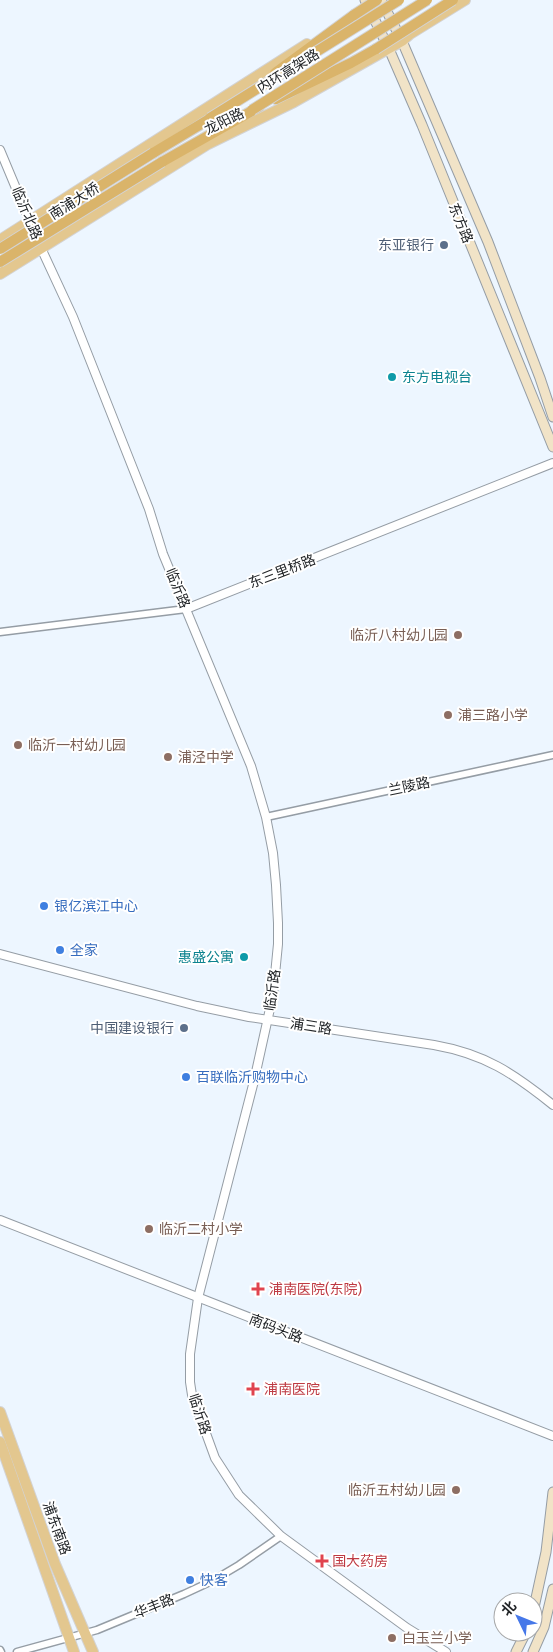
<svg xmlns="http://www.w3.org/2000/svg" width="553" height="1652" font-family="'Fira Sans','Noto Sans SC',sans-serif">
	<rect width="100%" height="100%" fill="#edf6ff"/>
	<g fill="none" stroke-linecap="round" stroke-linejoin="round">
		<g stroke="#959da5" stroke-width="9">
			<g id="minor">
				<path d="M0,632L186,609"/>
				<path d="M266,817L553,755"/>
				<path d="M0,1650L1,1652"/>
				<path d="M17,1652L97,1630L184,1594L212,1581L239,1565L281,1536"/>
			</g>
		</g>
		<g stroke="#959da5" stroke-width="10">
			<g id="tertiary">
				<path d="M0,150L41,248L73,317L149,509L163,554L251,766L266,817L273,853L276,885L278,923V944L273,995L254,1081L198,1298L190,1354V1382L192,1395L215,1458L239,1495L281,1536L407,1628L446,1652"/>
				<path d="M186,609L553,463"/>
				<path d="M0,954L197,1006L249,1017L434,1045C485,1054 513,1073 553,1105"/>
				<path d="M0,1220L553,1436"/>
			</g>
		</g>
		<g stroke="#959da5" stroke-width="11">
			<g id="secondary">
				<path d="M365,0L389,49L422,125L553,447"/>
				<path d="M381,0L402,41L488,242L540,378L553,417"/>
				<path d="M533,1612L546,1552L553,1492"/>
				<path d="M516,1652L526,1632"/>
				<path d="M533,1652L544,1627L553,1589"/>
			</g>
		</g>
		<g stroke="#d3d3d4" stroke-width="12">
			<g id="primary">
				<path d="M0,240L307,44"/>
				<path d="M0,274L208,144L294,102L402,41L410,34L465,0"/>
				<path d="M0,1412L55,1564L93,1652"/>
				<path d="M0,1442L74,1652"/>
			</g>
		</g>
		<g stroke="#d3d3d4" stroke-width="12">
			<g id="trunk">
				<path d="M275,73L354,15"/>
				<path d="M276,99L351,63L376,49"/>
				<path d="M153,153L216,115"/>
				<path d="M162,162L259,107"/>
			</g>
		</g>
		<use href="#minor" stroke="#fff" stroke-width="6"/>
		<use href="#tertiary" stroke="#fff" stroke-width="8"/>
		<use href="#secondary" stroke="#f1e3c7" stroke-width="9"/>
		<use href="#primary" stroke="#e3c78f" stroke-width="10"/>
		<use href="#trunk" stroke="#dab46a" stroke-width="10"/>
		<g stroke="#d3d3d4" stroke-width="12" stroke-linecap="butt">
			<g id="trunk-bridge">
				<path d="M354,15L377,0"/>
				<path d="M376,49L453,0"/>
				<path d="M252,110L427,0"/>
				<path d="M210,118L399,0"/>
				<path d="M0,249L153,153"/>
				<path d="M0,262L162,162"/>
			</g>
		</g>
		<use href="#trunk-bridge" stroke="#dab46a" stroke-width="10"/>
	</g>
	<g fill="#5c6f8a" stroke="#fff" stroke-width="2">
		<circle cx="444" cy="245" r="5"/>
		<circle cx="184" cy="1028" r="5"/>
	</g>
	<g fill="#0f9aa8" stroke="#fff" stroke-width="2">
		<circle cx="392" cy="377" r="5"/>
		<circle cx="244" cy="957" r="5"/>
	</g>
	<g fill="#8d6e63" stroke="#fff" stroke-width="2">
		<circle cx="458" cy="635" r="5"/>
		<circle cx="448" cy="715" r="5"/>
		<circle cx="18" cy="745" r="5"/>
		<circle cx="168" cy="757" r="5"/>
		<circle cx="149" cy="1229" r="5"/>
		<circle cx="456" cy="1490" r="5"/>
		<circle cx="392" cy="1638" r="5"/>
	</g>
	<g fill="#3f7fe0" stroke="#fff" stroke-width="2">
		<circle cx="44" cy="906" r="5"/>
		<circle cx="60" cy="950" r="5"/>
		<circle cx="186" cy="1077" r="5"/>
		<circle cx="190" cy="1580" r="5"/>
	</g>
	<g fill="#e0444e" stroke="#fff" stroke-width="2">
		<path d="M255.5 1281.5h5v5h5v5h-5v5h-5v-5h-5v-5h5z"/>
		<path d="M250.5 1381.5h5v5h5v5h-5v5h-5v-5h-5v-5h5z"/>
		<path d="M319.5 1553.5h5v5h5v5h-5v5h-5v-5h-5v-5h5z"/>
	</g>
	<g text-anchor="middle" stroke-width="4" stroke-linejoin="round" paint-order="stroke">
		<g font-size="14" fill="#222528" stroke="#fff">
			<text transform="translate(288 71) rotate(-32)" y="5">内环高架路</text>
			<text transform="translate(224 121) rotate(-26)" y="5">龙阳路</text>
			<text transform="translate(74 201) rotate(-32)" y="5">南浦大桥</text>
			<text transform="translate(27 213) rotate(67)" y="5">临沂北路</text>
			<text transform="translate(461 223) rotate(68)" y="5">东方路</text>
			<text transform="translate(282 571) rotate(-21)" y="5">东三里桥路</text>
			<text transform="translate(178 588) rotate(68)" y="5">临沂路</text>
			<text transform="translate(409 786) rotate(-12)" y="5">兰陵路</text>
			<text transform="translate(272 990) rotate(-82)" y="5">临沂路</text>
			<text transform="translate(311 1026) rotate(9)" y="5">浦三路</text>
			<text transform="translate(276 1328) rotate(21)" y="5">南码头路</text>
			<text transform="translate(200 1414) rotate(72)" y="5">临沂路</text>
			<text transform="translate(57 1528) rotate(70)" y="5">浦东南路</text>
			<text transform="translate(154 1606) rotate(-22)" y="5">华丰路</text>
		</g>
		<g font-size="14" fill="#4e5e75" stroke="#fff" text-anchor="end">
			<text x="434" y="250">东亚银行</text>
			<text x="174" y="1033">中国建设银行</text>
		</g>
		<g font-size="14" fill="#0d838f" stroke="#fff" text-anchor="start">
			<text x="402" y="382">东方电视台</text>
			<text x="234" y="962" text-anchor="end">惠盛公寓</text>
		</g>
		<g font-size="14" fill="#785e54" stroke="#fff" text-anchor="start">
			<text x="448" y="640" text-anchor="end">临沂八村幼儿园</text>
			<text x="458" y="720">浦三路小学</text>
			<text x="28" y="750">临沂一村幼儿园</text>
			<text x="178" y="762">浦泾中学</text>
			<text x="159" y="1234">临沂二村小学</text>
			<text x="446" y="1495" text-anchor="end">临沂五村幼儿园</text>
			<text x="402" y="1643">白玉兰小学</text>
		</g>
		<g font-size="14" fill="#366cbe" stroke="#fff" text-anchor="start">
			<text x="54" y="911">银亿滨江中心</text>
			<text x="70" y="955">全家</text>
			<text x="196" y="1082">百联临沂购物中心</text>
			<text x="200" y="1585">快客</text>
		</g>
		<g font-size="14" fill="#be3a42" stroke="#fff" text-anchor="start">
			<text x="269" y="1294">浦南医院(东院)</text>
			<text x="264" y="1394">浦南医院</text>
			<text x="332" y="1566">国大药房</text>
		</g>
	</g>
	<g transform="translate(518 1617) rotate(313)"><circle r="24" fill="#ffffff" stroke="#a7a8a9"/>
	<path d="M0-4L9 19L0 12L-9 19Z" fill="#4678e9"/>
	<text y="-8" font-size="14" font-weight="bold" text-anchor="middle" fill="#222528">北</text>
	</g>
</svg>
